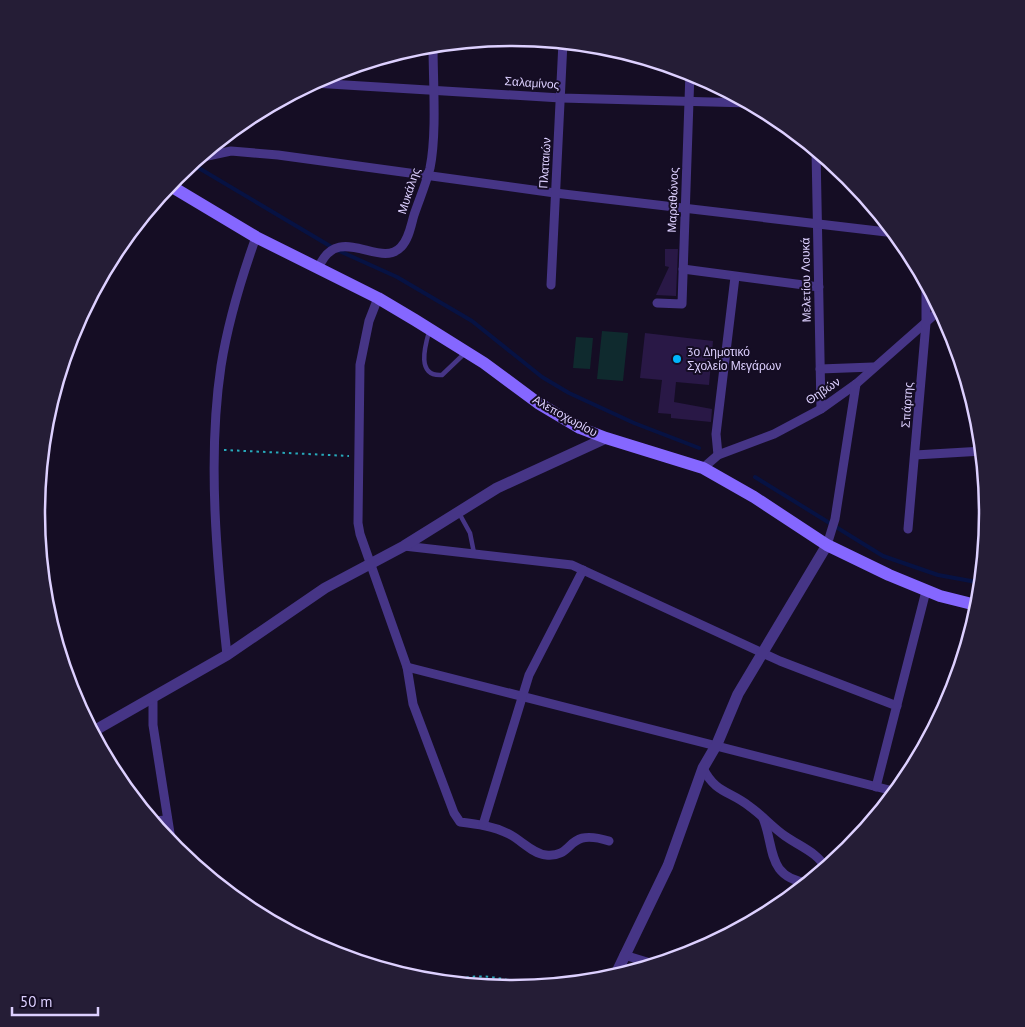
<svg xmlns="http://www.w3.org/2000/svg" width="1025" height="1027" font-family="'PT Sans',sans-serif">
	<rect width="100%" height="100%" fill="#150d24"/>
	<g fill="#0f2a2e">
		<path d="M602,331L628,333L623,381L597,379Z"/>
		<path d="M576,337L593,338L590,369L573,368Z"/>
	</g>
	<g fill="none" stroke-linecap="round" stroke-linejoin="round">
		<g stroke="#071243" stroke-width="4">
			<path d="M192,164L335,249L397,277L472,321L542,377L569,393L634,423L699,448"/>
			<path d="M755,477L883,556L938,575L982,583"/>
		</g>
	</g>
	<g fill="#291846">
		<path d="M665,249H678L676,296L656,295L669,267L665,266Z"/>
		<path d="M645,333L713,341L709,385L676,382L674,402L712,409L711,422L671,418V414L658,413L662,380L640,378Z"/>
	</g>
	<g fill="none" stroke-linecap="round" stroke-linejoin="round">
		<g stroke="#27aabb" stroke-width="2" stroke-dasharray="2.5 4" stroke-linecap="butt">
			<path d="M224,450L349,456"/>
			<path d="M454,982C476,971 508,978 530,988"/>
		</g>
		<g stroke="#463586" stroke-width="4.5">
			<path d="M429,332C425,346 416,377 442,375L465,353"/>
			<path d="M459,513L470,533L474,553"/>
		</g>
		<g stroke="#463586" stroke-width="9">
			<path d="M313,83L561,98L750,103"/>
			<path d="M816,150L821,409"/>
			<path d="M198,158L231,151L278,155L555,193L895,233"/>
			<path d="M318,269C337,220 380,270 401,247C409,239 411,225 414,215C419,200 426,184 430,168C437,134 433,81 433,45"/>
			<path d="M683,269L819,287"/>
			<path d="M551,285L563,42"/>
			<path d="M378,298L369,321L360,365L358,523L360,534L407,667L413,704L454,813L460,822C477,824 493,826 509,834C521,840 533,854 546,855C576,858 564,827 609,841"/>
			<path d="M657,303L682,304L690,72"/>
			<path d="M820,369L873,367"/>
			<path d="M718,455L716,434L735,277"/>
			<path d="M915,455L983,451"/>
			<path d="M703,468L718,455L774,434L821,409L856,384L941,309"/>
			<path d="M908,529L926,323V283"/>
			<path d="M827,545L835,519L856,384"/>
			<path d="M404,546L572,565L780,661L897,706"/>
			<path d="M227,655C217,563 207,459 221,366C228,322 241,279 256,237"/>
			<path d="M407,667L897,792"/>
			<path d="M153,697V725L172,846"/>
			<path d="M703,768C715,793 730,791 749,806C762,815 772,827 785,836C799,846 819,853 826,869"/>
			<path d="M876,787L926,591"/>
			<path d="M888,803L891,791"/>
			<path d="M763,818C775,847 766,878 809,883"/>
			<path d="M152,821L167,820"/>
			<path d="M483,825L529,675L583,570"/>
			<path d="M624,955L657,965"/>
		</g>
		<g stroke="#463586" stroke-width="11">
			<path d="M92,732L227,655L325,588L404,546L497,488L606,438"/>
			<path d="M614,978L668,866L703,768L717,744L738,694L827,545"/>
		</g>
		<path stroke="#8567ff" stroke-width="12" d="M169,185L256,237L378,298L415,320L484,363L538,403L580,428L606,438L703,468L754,497L827,545L889,575L940,596L980,606"/>
	</g>
	<circle fill="#00b6fb" stroke="#150d24" stroke-width="2" cx="677" cy="359" r="5"/>
	<g text-anchor="middle" stroke-width="4" stroke-linejoin="round" paint-order="stroke">
		<g font-size="12" fill="#ddd0ff" stroke="#150d24">
			<text transform="translate(532 83) rotate(4)" y="4">Σαλαμίνος</text>
			<text transform="translate(545 163) rotate(-86)" y="4">Πλαταιών</text>
			<text transform="translate(409 191) rotate(-72)" y="4">Μυκάλης</text>
			<text transform="translate(673 200) rotate(-88)" y="4">Μαραθώνος</text>
			<text transform="translate(806 280) rotate(-91)" y="4">Μελετίου Λουκά</text>
			<text transform="translate(823 391) rotate(-34)" y="4">Θηβών</text>
			<text transform="translate(907 405) rotate(-86)" y="4">Σπάρτης</text>
			<text transform="translate(565 416) rotate(29)" y="4">Αλεποχωρίου</text>
		</g>
		<g font-size="12" fill="#ddd0ff" stroke="#150d24" text-anchor="start">
			<text x="687" y="356">3ο Δημοτικό<tspan x="687" dy="14">Σχολείο Μεγάρων</tspan></text>
		</g>
	</g>
	<path d="M0 0H1025V1027H0ZM45 513a467 467 0 1 1 934 0a467 467 0 1 1-934 0Z" fill="#251d36" fill-rule="evenodd"/>
	<path fill="none" stroke="#ddd0ff" stroke-width="2.5" d="M45 513a467 467 0 1 1 934 0a467 467 0 1 1-934 0Z"/>
	<path d="M12 1007v8h86v-8" fill="none" stroke="#ddd0ff" stroke-width="2.5"/>
	<text x="20" y="1007" font-size="15" fill="#ddd0ff" stroke="#150d24" stroke-width="4" paint-order="stroke">50 m</text>
</svg>
